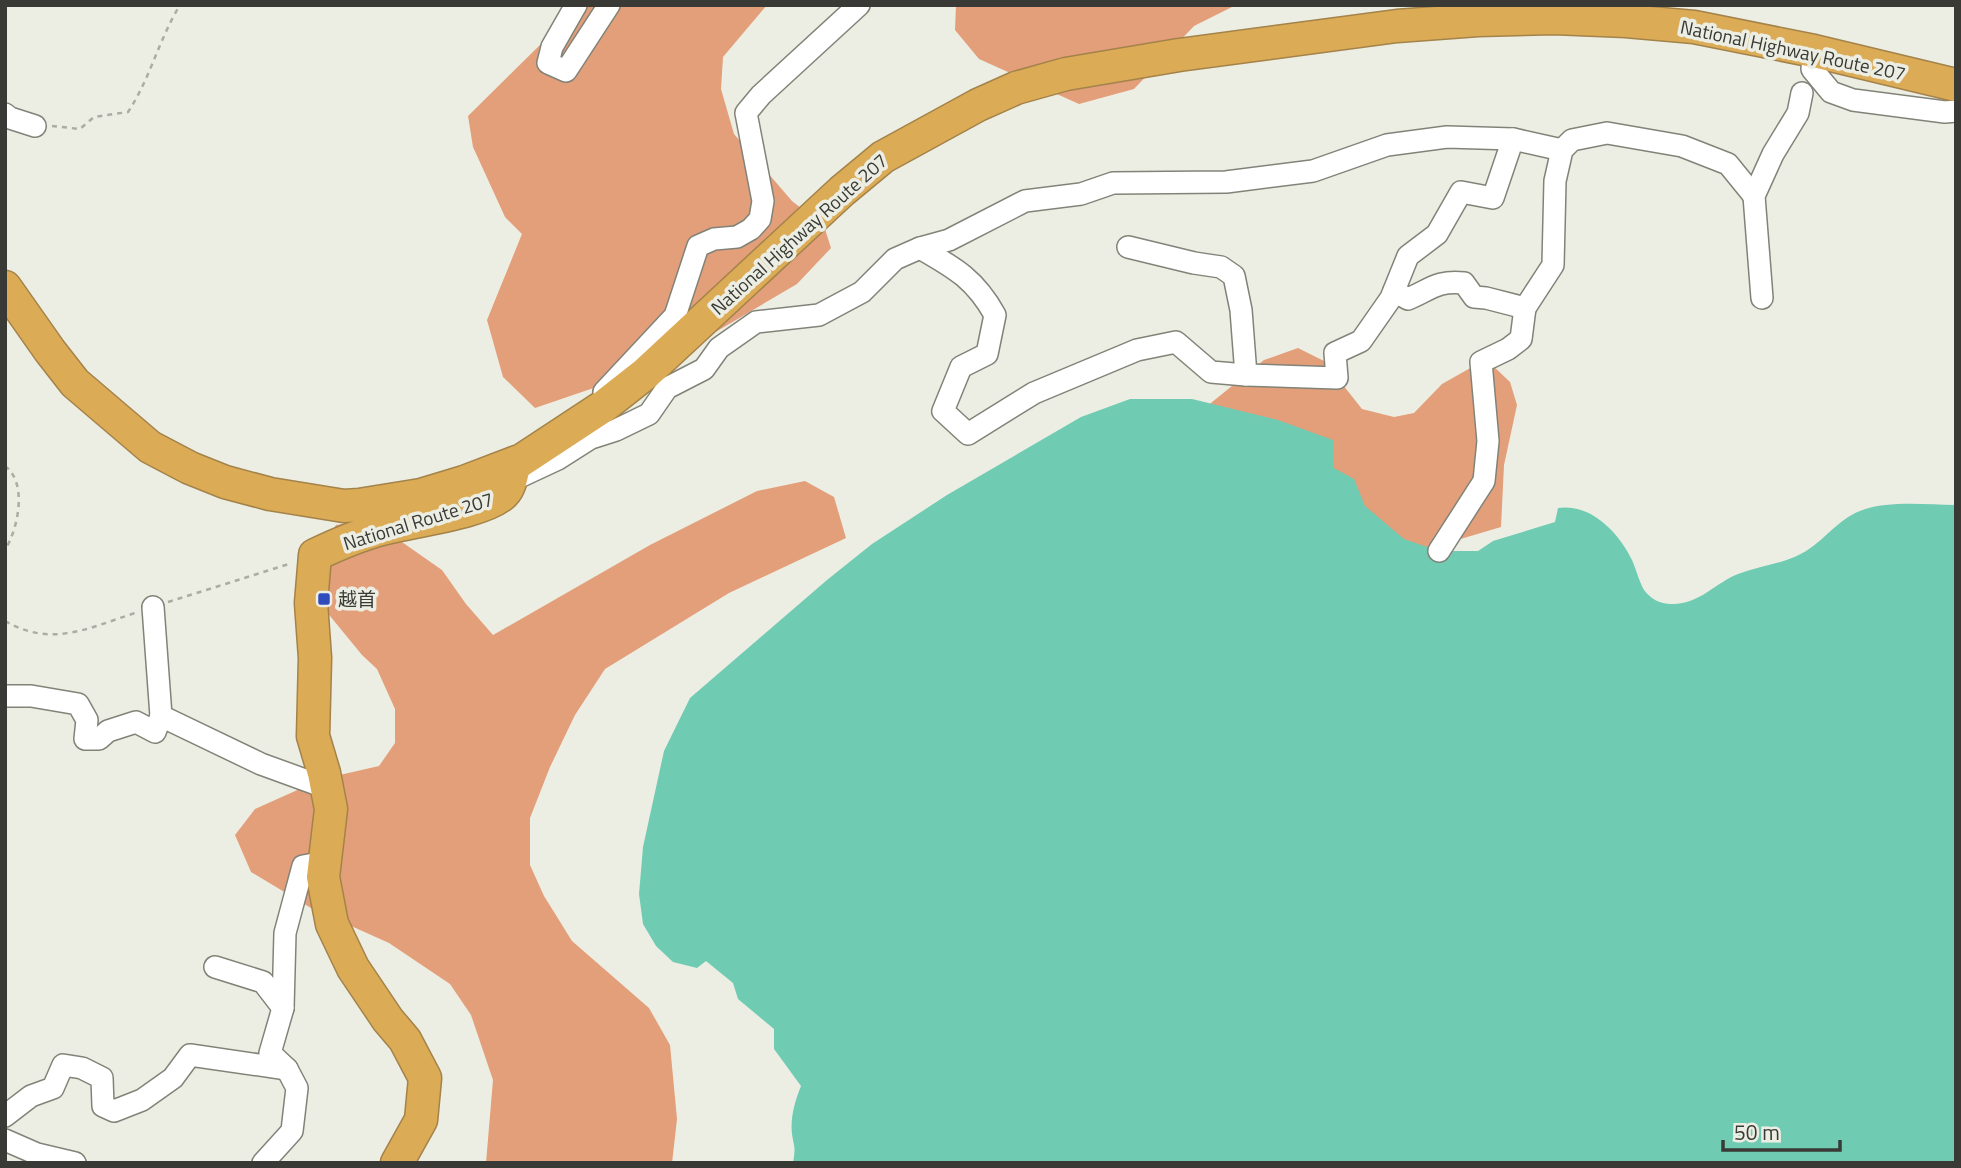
<svg xmlns="http://www.w3.org/2000/svg" width="1961" height="1168" font-family="'Titillium Web','Noto Sans JP',sans-serif">
	<rect width="100%" height="100%" fill="#edeee3"/>
	<g fill="#e39e7a">
		<path d="M589,5H767L723,57L721,89L734,134L792,201L824,226L831,248L797,284L707,337L617,380L535,408L503,377L487,320L522,234L505,217L473,147L468,116L543,42Z"/>
		<path d="M956,5H1236L1194,26L1134,89L1079,104L979,59L955,30Z"/>
		<path d="M1298,348L1324,361L1362,409L1394,417L1414,413L1442,384L1481,362L1490,363L1510,382L1517,405L1504,465L1501,527L1427,549L1360,532L1206,407L1264,360Z"/>
		<path d="M805,481L834,497L846,538L729,593L605,669L575,715L550,767L530,818V865L544,896L572,941L649,1008L670,1045L677,1119L672,1163H486L493,1080L471,1015L450,984L389,943L311,908L251,872L235,835L255,809L322,779L379,766L395,743V709L377,669L362,655L321,605L317,557L336,525L361,521L399,540L442,570L466,604L493,635L650,545L757,491Z"/>
	</g>
	<path fill="#6fcbb2" d="M1130,399H1192L1278,420L1333,440L1334,468L1354,479L1365,506L1404,539L1439,551H1478L1493,541L1555,522L1558,508C1591,503 1619,533 1632,560C1636,569 1639,581 1644,590C1651,599 1660,604 1671,604C1699,605 1715,583 1738,574C1762,565 1787,564 1809,549C1827,537 1839,519 1860,511C1888,500 1926,505 1956,505V1163H793C796,1146 794,1148 792,1134C790,1118 795,1101 801,1086L774,1049V1029L738,999L733,983L706,961L697,968L673,962L656,946L643,924L639,894L643,847L664,751L690,698L827,580L872,544L947,495L1081,417Z"/>
	<g fill="none" stroke-linecap="round" stroke-linejoin="round">
		<g stroke="#828378" stroke-width="24">
			<g id="minor">
				<path d="M576,5L552,47L548,63L566,71L609,5"/>
				<path d="M1814,51L1812,69L1831,92L1853,100L1945,112L1956,111"/>
				<path d="M5,114L10,118L35,126"/>
				<path d="M1128,247L1194,263L1221,267L1234,276L1241,310L1246,375L1211,372L1176,342L1137,350L1034,393L968,434L943,411L961,367L987,354L995,315C975,279 955,268 920,248L949,240L1025,201L1081,194L1113,183L1226,182L1313,171L1387,145L1447,137L1513,139L1562,150"/>
				<path d="M1394,291L1408,299C1430,290 1437,280 1464,283L1474,297L1486,298L1525,308L1553,265L1555,181L1562,150L1572,140L1607,133L1682,146L1728,164L1754,196"/>
				<path d="M1762,298L1754,196L1773,154L1798,113L1802,93"/>
				<path d="M1246,375L1337,378L1335,353L1361,341L1391,298L1408,256L1437,234L1461,192L1493,198L1513,139"/>
				<path d="M604,392L675,316L698,246L714,239L737,237L751,229L760,219L763,201L746,113L761,95L859,5"/>
				<path d="M513,480L558,459L591,438L616,430L649,414L667,388L704,369L719,348L756,322L819,315L862,292L895,259L920,248"/>
				<path d="M1439,551L1484,481L1488,441L1481,362L1508,349L1521,339L1525,308"/>
				<path d="M153,607L161,716"/>
				<path d="M5,696H31L78,704L87,720L85,739H99L108,731L136,722L155,732L161,716L261,764L327,788"/>
				<path d="M215,967L263,982L283,1008L270,1053L287,1069L297,1088L292,1131L263,1163"/>
				<path d="M283,1008L285,933L303,866L325,862"/>
				<path d="M5,1116L31,1096L53,1088L63,1065L82,1068L102,1078L103,1106L114,1111L142,1100L173,1078L190,1055L287,1069"/>
				<path d="M5,1140L37,1154L75,1163"/>
			</g>
		</g>
		<g stroke="#a3834a" stroke-width="35">
			<g id="highway">
				<path d="M5,287L50,351L75,383L150,447L190,468L225,482L270,494L344,506L359,505L421,495L464,482L522,460L604,406L646,373L842,191L883,157L978,105L1016,88L1066,74L1179,55L1397,26L1478,20L1554,18L1626,21L1694,27L1814,51L1956,85"/>
				<path d="M397,1163L421,1120L425,1078L405,1040L388,1020L353,968L332,924L323,877L331,809L324,773L313,736L315,658L311,603L315,555C338,544 361,534 386,528C412,521 487,512 504,493C511,486 512,472 515,463"/>
			</g>
		</g>
		<g stroke="#abaca3" stroke-width="2.5" stroke-dasharray="5 5" stroke-linecap="butt">
			<path d="M52,126L80,129L94,117L128,112C150,79 159,39 180,5"/>
			<path d="M5,466C28,483 18,529 5,550"/>
			<path d="M168,602L292,563"/>
			<path d="M5,621C52,648 88,628 135,613"/>
		</g>
		<use href="#minor" stroke="#fff" stroke-width="21"/>
		<use href="#highway" stroke="#dcab56" stroke-width="32"/>
	</g>
	<rect fill="#304cbd" stroke="#edeee3" stroke-width="2.5" x="317" y="592" width="14" height="14" rx="3.5"/>
	<g text-anchor="middle" stroke-width="7" stroke-linejoin="round" paint-order="stroke">
		<g font-size="19" fill="#393a35" stroke="#edeee3">
			<text transform="translate(1793 50) rotate(12)" y="7">National Highway Route 207</text>
			<text transform="translate(799 234) rotate(-42)" y="7">National Highway Route 207</text>
			<text transform="translate(418 521) rotate(-17)" y="7">National Route 207</text>
		</g>
		<g font-size="19" fill="#393a35" stroke="#edeee3" text-anchor="start">
			<text x="338" y="606">越首</text>
		</g>
	</g>
	<rect width="1961" height="1168" fill="none" stroke="#393a35" stroke-width="14"/>
	<path d="M1723 1140v10h117v-10" fill="none" stroke="#393a35" stroke-width="3.5"/>
	<text x="1734" y="1140" font-size="21" fill="#393a35" stroke="#edeee3" stroke-width="5" paint-order="stroke">50 m</text>
</svg>
